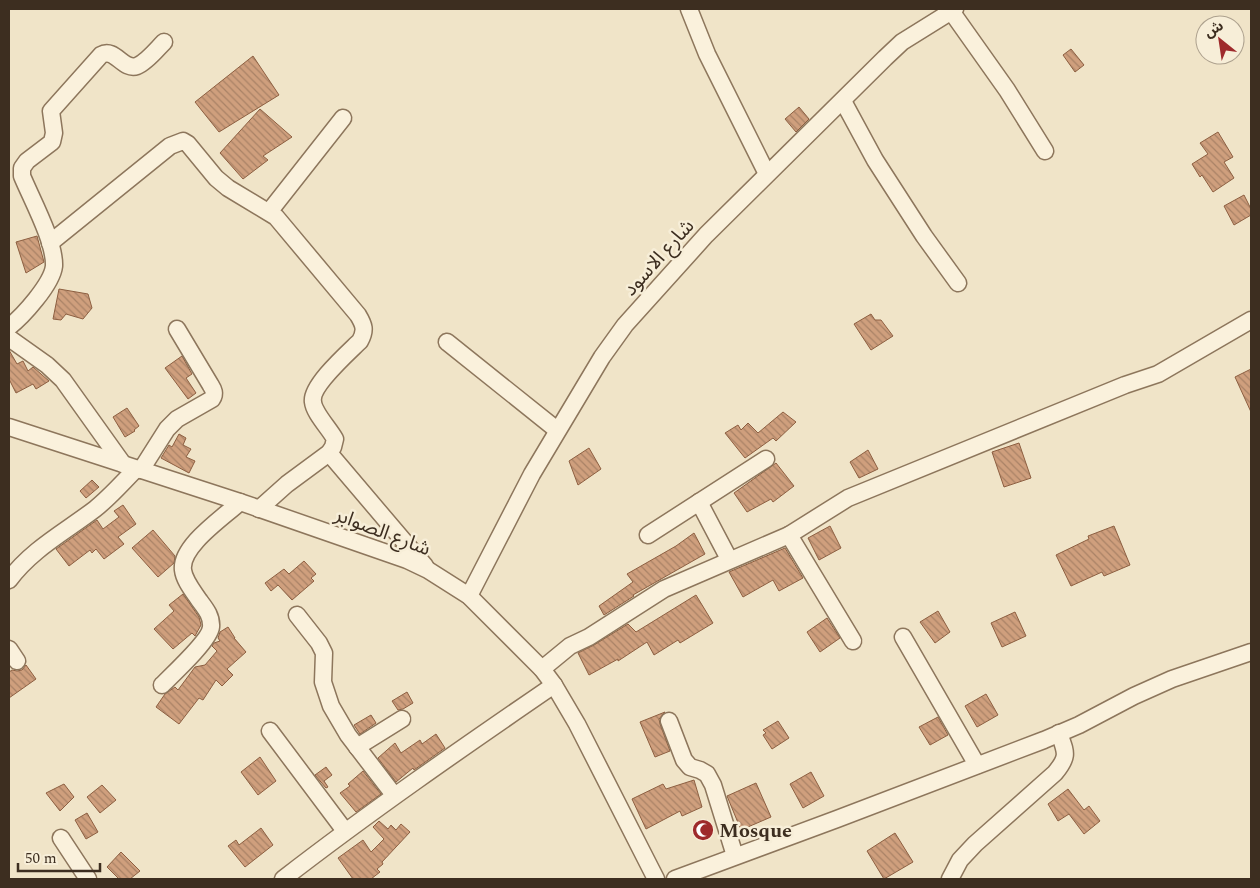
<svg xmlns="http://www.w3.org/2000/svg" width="1260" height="888" font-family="Spectral,'Noto Sans Arabic',serif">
	<defs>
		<pattern id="building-back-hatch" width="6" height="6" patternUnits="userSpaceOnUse" patternTransform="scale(1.25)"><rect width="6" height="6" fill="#cf9f7d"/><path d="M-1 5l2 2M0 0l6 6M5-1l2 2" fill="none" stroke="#a98266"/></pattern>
	</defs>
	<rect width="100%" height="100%" fill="#f0e4c8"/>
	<g fill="url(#building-back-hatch)" stroke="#8d5f41">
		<path d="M1071,49L1084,65L1075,72L1063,55Z"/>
		<path d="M253,56L279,95L219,132L195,102Z"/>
		<path d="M799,107L809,119L796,132L785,119Z"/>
		<path d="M260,109L292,137L263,156L268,160L243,179L220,153Z"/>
		<path d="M1218,132L1233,157L1224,162L1234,178L1213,192L1202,175L1200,177L1192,164L1208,154L1200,143Z"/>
		<path d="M1244,195L1251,209V215L1234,225L1224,206Z"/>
		<path d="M37,236L44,262L26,273L16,242Z"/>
		<path d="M59,289L88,294L92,308L83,319L66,314L61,320L53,319Z"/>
		<path d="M871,314L875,320H881L893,336L871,350L854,324Z"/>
		<path d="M9,350L17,364L23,361L28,371L33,367L49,381L36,389L33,384L16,393L9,379Z"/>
		<path d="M182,356L192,374L186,378L196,393L188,399L165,368Z"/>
		<path d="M1251,369V412L1235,377Z"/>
		<path d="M127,408L139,426L134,430L135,431L125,437L113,417Z"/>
		<path d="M783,412L796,422L776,441L773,438L745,458L725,433L738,425L741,430L748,423L758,433Z"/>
		<path d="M179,434L186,438L183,445L191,449L186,457L195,461L189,473L161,458L169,445L172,447Z"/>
		<path d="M1019,443L1031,478L1004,487L992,452Z"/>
		<path d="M589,448L601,469L578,485L569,461Z"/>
		<path d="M868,450L878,469L859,478L850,462Z"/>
		<path d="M776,463L794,486L773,502L771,499L747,512L734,493Z"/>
		<path d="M92,480L99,487L86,498L80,491Z"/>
		<path d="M123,505L136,524L118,537L124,544L104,559L96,549L92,553L90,550L69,566L56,549L97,520L103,529L119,517L114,511Z"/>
		<path d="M830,526L841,548L819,560L808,538Z"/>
		<path d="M1114,526L1130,565L1104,576L1102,572L1071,586L1056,555L1089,539L1088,536Z"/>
		<path d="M153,530L175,556L174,563L158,577L132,548Z"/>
		<path d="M694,533L705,554L633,595L634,596L604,615L599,606L633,582L627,574L676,546Z"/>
		<path d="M785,548L803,578L779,591L773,580L743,597L729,572Z"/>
		<path d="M304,561L316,574L311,578L314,581L292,600L278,585L271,591L265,583L284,569L289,574Z"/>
		<path d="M183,594L199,617L201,625L195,636L192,633L173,649L154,629L174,611L169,605Z"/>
		<path d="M696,595L713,623L680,643L678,640L654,655L647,642L618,661V659L589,675L578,653L594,645L628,624L636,632Z"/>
		<path d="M938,611L950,632L935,643L920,622Z"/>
		<path d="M1015,612L1026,636L1002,647L991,623Z"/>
		<path d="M827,618L840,638L820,652L807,632Z"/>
		<path d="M228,627L235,638H234L246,652L227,669L233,675L222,686L216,680L203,700L199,698L179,724L156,707L165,694L175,687L178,690L195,667L205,665L217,651L212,646L214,643L220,641L218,638L220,632Z"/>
		<path d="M26,665L36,679L9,698V672L12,670L17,671L22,670Z"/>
		<path d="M407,692L413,703L403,709L398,710L392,701Z"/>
		<path d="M986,694L998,715L977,727L965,706Z"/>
		<path d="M665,712L659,719L660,724L670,751L655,757L640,722Z"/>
		<path d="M371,715L376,723L360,734L354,725Z"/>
		<path d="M938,717L948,735L930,745L919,727Z"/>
		<path d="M778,721L789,738L772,749L763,735L766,733L763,730Z"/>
		<path d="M436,734L445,748L414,770L413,768L396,782L378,758L395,743L401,753L420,740L422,744Z"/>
		<path d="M260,757L276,781L258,795L241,772Z"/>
		<path d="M326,767L332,775L324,781L328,787L326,788L315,775Z"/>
		<path d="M363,771L381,794L356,812L340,793L350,786L348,784Z"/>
		<path d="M811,772L824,796L803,808L790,784Z"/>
		<path d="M694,780L702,807L682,816L680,811L646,829L632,799L663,784L666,789Z"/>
		<path d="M756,783L771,817L741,830L727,796Z"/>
		<path d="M64,784L74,797L60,811L46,793Z"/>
		<path d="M102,785L116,800L100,813L87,797Z"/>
		<path d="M1068,789L1084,810L1089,806L1100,821L1084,834L1069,814L1058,821L1048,804Z"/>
		<path d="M87,813L98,832L86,839L75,820Z"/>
		<path d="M379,821L388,829L391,825L396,830L401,824L410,832L382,862L383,864L377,869L380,872L371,879H353L338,858L363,840L371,852L384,839L373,827Z"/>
		<path d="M261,828L273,845L245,867L228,846L236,840L239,845Z"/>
		<path d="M895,833L913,862L884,879L867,851Z"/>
		<path d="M121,852L140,871L130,879H119L107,867Z"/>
	</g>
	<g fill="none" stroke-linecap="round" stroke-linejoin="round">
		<g stroke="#8d765c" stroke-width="19">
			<g id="minor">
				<path d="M689,9L707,54L767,174"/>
				<path d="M951,11L1007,90L1045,151"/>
				<path d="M843,101L875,160L924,236L958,283"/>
				<path d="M269,212L343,118"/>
				<path d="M50,243L170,146L183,141L188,144L216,178L228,188L276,217L358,315C364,325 366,330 360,341C349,352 310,386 313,402C314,413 329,428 335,439L333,447L329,453L287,484L259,509"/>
				<path d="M9,327C23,316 52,284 54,266C55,242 32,200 22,176V168L27,161L52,142L54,133L51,111L101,55C115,47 123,71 137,66C147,62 157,49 164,42"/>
				<path d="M9,338L47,365L63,380L123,464"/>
				<path d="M447,342L557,430"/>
				<path d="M9,427L240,502L407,560L428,570L469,596L542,669L554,685L577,724L656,879"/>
				<path d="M329,453L425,566"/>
				<path d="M141,470L167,429L177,419L212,399C216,393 213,389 210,384L177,329"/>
				<path d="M699,502L729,559"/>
				<path d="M648,535L766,459"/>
				<path d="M789,535L853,641"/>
				<path d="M9,580C32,549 65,532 95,509C110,497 123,482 136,469"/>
				<path d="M469,596L532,474L602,357L625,325L706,235L885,58L902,42L955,9"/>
				<path d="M297,615L319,643L324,653L323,682L331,706L348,735L394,795"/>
				<path d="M903,637L977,765"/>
				<path d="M9,649L17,661"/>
				<path d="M542,669L570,646L589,637L664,589L789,535L848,498L1125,385L1158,374L1251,320"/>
				<path d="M162,685C173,674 210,640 211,627C212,616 205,608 199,600C193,591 184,580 183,570C180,546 224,517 240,502"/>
				<path d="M669,721L684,760L690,767L700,770L707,774L713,785L735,856"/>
				<path d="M270,731L345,831"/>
				<path d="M357,747L402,719"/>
				<path d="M61,838L88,879"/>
				<path d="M283,879C371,811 462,748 554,685"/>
				<path d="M675,879L837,819L1044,740L1079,725L1134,696L1172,679L1251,652"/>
				<path d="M950,879L960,860L975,844L1055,773C1069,756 1066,753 1059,733"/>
			</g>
		</g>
		<use href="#minor" stroke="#faf1dc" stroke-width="16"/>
	</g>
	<defs>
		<g id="mosque-disc" transform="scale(1.125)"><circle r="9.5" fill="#9e2a2b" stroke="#f7eed8"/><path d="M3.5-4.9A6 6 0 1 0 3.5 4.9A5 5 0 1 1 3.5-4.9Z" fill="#fff"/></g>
	</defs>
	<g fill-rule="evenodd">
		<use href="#mosque-disc" x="703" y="830"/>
	</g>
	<g text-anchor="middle" stroke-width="5" stroke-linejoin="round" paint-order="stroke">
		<g font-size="20" fill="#3d2e20" stroke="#f7eed8">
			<text transform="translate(658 257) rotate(-48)" y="7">شارع الاسود</text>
			<text transform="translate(383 531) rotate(21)" y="7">شارع الصوابر</text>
		</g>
		<g font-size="20" font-weight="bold" fill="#3d2e20" stroke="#f7eed8" text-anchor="start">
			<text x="719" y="837">Mosque</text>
		</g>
	</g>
	<rect width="1260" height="888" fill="none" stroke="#3d2e20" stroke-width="20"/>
	<g transform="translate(1220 40) rotate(330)"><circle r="24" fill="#f7eed8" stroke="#ada18e"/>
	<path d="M0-4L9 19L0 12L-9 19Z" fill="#9e2a2b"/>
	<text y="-8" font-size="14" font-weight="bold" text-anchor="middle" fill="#3d2e20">ش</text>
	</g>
	<path d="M18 863v8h82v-8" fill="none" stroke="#3d2e20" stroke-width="2.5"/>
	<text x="25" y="863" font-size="15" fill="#3d2e20" stroke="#f7eed8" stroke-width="4" paint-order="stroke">50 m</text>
</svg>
